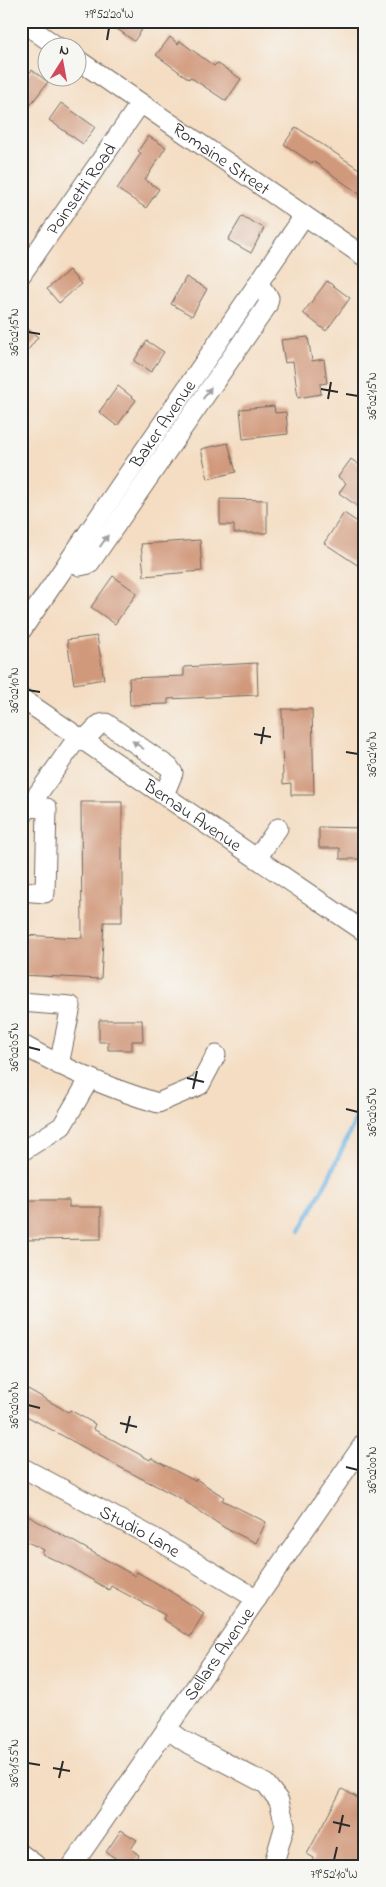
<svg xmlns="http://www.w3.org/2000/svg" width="386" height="1887" font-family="'Indie Flower',sans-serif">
	<rect width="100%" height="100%" fill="#f6f6f2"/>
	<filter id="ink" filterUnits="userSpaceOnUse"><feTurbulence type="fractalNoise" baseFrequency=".02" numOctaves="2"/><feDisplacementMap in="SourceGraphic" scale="10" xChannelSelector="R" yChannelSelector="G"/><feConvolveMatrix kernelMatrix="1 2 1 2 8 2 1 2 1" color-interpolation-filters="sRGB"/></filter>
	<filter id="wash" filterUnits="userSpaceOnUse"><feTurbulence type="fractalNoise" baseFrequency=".0096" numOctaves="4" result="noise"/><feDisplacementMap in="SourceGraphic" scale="20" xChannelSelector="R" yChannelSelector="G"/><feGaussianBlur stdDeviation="1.12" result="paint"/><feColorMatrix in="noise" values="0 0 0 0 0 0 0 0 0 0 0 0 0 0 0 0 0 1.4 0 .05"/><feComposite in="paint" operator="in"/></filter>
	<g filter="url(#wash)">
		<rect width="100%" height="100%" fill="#f4ddc2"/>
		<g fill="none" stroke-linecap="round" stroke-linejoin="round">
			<path stroke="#6bb2e2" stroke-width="4.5" d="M300,1231L331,1173L365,1099"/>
		</g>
		<g id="blocks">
			<g fill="#d1997c">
				<path d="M106,21H148L134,41Z"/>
				<path d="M170,37L178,44L180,41L214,66L217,63L241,79L226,101L190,77L189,79L156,55Z"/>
				<path d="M32,70L48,82L21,117V84Z"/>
				<path d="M61,103L95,127L83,144L49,120Z"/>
				<path d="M296,127L365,173V198L313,161L312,163L284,144Z"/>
				<path d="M148,136L166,147L145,180L159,189L146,208L117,189L141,153L138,151Z"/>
				<path d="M242,216L264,228L251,253L228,240Z"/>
				<path d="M69,270L81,284L59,303L47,289Z"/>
				<path d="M186,277L207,289L192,316L171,304Z"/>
				<path d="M327,281L350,298L326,331L303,313Z"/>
				<path d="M21,325L38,337L21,359Z"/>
				<path d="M308,337L312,361L324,359L327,383L320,384L321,394L298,398L293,361L285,363L281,340Z"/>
				<path d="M147,341L164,352L151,372L134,361Z"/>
				<path d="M118,386L136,400L117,426L99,412Z"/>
				<path d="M274,406L275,413L286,412L288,434L243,439L240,409Z"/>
				<path d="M228,443L236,472L208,479L201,449Z"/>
				<path d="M351,459L365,469V496L357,506L339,493L346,483L338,477Z"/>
				<path d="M220,499L267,500V533H234V525H220Z"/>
				<path d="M344,513L365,527V570L324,543Z"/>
				<path d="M200,540L202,571L144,576L141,544Z"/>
				<path d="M113,576L137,593L115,624L91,607Z"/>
				<path d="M97,636L104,679L74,684L67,640Z"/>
				<path d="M257,663L258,695L168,699V704L130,705L129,678L184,676V667Z"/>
				<path d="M282,709H312L314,795H291V783L283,784Z"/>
				<path d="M81,802H122V922H104L101,979L21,975V935L82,938Z"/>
				<path d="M319,827L364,828L363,859H340V848H319Z"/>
				<path d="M99,1020H142L143,1041H132V1050H108V1042H99Z"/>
				<path d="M21,1200H69V1207H101V1239L21,1240Z"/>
				<path d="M28,1389L68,1412L70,1410L95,1424L93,1429L150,1460L151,1458L195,1481L196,1479L224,1497L222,1500L266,1522L256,1543L225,1528L180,1498L127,1471L21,1413V1401Z"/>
				<path d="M21,1512L135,1576L137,1572L165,1588L204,1613L190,1637L163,1619L165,1615L111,1586L109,1590L72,1568L42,1554L44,1550L21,1539Z"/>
				<path d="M342,1789L365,1802V1866H310L314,1858L307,1854Z"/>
				<path d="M121,1830L137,1840L131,1849L139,1855L132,1866H127L106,1852Z"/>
			</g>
		</g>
	</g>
	<g filter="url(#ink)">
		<use href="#blocks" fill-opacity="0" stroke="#716960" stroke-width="1"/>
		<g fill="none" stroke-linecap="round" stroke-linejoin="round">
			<g stroke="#716960" stroke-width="21">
				<g id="minor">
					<path d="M21,21L59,48"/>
					<path id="s1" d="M78,60L365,257"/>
					<path id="s2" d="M21,275L140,104"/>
					<path d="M69,561L80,566L89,564L267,306L269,298L258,283"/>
					<path id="s3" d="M21,631L304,216"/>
					<path id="s4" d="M21,698L365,932"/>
					<path d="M84,740L100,724L106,723L169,767L173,773L164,795"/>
					<path d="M21,807L47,808L45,893L21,891"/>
					<path d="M23,815L78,737"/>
					<path d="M257,858L278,828"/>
					<path d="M21,1002L71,1006L59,1065"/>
					<path d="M21,1044C65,1069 110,1089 158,1103L200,1085L216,1055"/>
					<path d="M21,1152L62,1126L90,1078"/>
					<path id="s5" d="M21,1467L156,1539L257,1599"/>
					<path d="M167,1729L184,1741L266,1784L279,1801L285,1825L273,1866"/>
					<path id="s6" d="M72,1866L365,1442"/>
				</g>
			</g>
			<g stroke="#716960" stroke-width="26">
				<path id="major" d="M21,1857L33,1866"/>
			</g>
			<use href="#minor" stroke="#fff" stroke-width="19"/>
			<use href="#major" stroke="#fff" stroke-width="24"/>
		</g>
		<defs><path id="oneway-solid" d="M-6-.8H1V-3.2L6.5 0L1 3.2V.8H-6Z" transform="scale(1.25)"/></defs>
		<g fill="#a0a0a0">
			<use href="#oneway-solid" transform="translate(207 393) rotate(-55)"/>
			<use href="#oneway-solid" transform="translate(104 541) rotate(-55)"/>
			<use href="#oneway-solid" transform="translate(138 745) rotate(-145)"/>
		</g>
	</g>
	<path fill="none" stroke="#2b2b2b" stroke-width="2" d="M107,40L109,28M28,332L40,334M321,389L338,392M346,394L358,396M328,399L331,382M28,690L40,692M254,734L271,737M261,744L264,727M346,752L358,754M28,1047L40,1050M187,1078L204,1082M193,1089L197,1071M346,1109L358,1112M28,1405L40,1408M120,1423L137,1427M126,1433L130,1416M346,1467L358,1470M28,1763L40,1765M53,1768L70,1771M59,1778L63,1761M333,1822L350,1826M339,1833L343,1815M334,1860L337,1847"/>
	<g text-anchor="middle" stroke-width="4" stroke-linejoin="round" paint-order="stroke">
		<g font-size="18" fill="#2b2b2b" stroke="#f6f6f2">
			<text dy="6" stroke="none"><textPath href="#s1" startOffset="174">Romaine Street</textPath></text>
			<text dy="6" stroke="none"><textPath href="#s2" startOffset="105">Poinsetti Road</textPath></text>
			<text dy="6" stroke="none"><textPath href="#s3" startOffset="251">Baker Avenue</textPath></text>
			<text dy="6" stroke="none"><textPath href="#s4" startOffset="208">Bernau Avenue</textPath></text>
			<text dy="6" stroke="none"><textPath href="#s5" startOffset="135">Studio Lane</textPath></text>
			<text dy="6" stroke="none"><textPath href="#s6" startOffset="258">Sellars Avenue</textPath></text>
		</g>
	</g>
	<rect width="386" height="1887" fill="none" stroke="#f6f6f2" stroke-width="55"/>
	<g transform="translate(62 62) rotate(11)"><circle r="24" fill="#f6f6f2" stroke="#a5a5a2"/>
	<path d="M0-4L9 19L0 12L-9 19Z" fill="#d1495b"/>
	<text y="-8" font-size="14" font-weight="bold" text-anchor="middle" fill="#2b2b2b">N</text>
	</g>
	<rect x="28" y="28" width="330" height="1832" fill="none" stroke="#2b2b2b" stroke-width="2"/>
	<g font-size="12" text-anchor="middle" fill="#2b2b2b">
		<text x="109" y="18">79°52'20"W</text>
		<text transform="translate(14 332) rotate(-90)" y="4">36°02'15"N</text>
		<text transform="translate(372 396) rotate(-90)" y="4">36°02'15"N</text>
		<text transform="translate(14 690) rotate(-90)" y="4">36°02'10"N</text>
		<text transform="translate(372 754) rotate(-90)" y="4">36°02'10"N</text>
		<text transform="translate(14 1047) rotate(-90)" y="4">36°02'05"N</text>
		<text transform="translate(372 1112) rotate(-90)" y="4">36°02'05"N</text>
		<text transform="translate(14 1405) rotate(-90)" y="4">36°02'00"N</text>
		<text transform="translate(372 1470) rotate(-90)" y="4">36°02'00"N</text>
		<text transform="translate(14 1763) rotate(-90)" y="4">36°01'55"N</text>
		<text x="334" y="1878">79°52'10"W</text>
	</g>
</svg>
